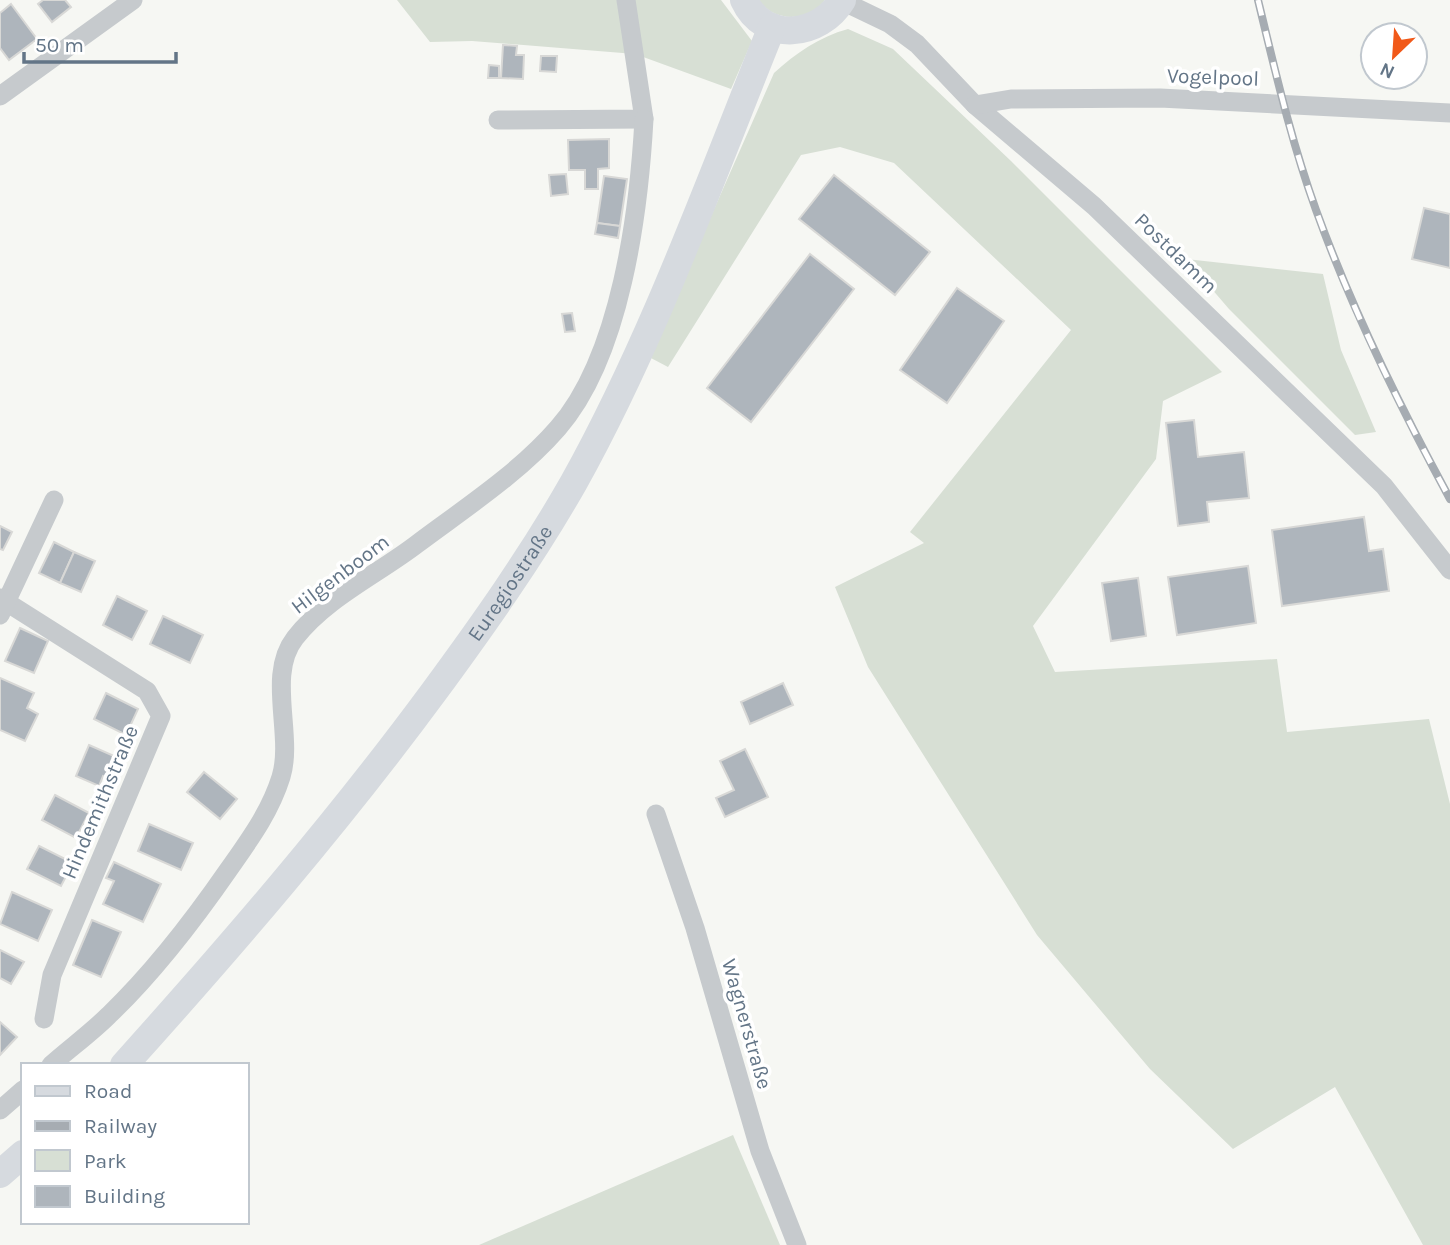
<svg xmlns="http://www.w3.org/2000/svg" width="1450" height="1245" font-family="Karla,sans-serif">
	<rect width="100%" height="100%" fill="#f6f7f3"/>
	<g fill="#d7dfd4">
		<path d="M397,0H721L752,41L731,89L635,54L472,41L430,42Z"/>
		<path d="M759,0H825C809,22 774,23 759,0Z"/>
		<path d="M848,29L893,49L1011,161L1222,372L1163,401L1156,459L1033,626L1055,672L1277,659L1287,732L1429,719L1450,804V1245H1423L1335,1087L1233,1149L1150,1069L1037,935L868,667L835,587L924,543L910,532L1071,330L894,163L840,147L801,155L668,367L649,357L774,73C796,53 819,37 848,29Z"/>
		<path d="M1186,259L1323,274L1341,350L1376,432L1355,435L1229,309Z"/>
		<path d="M733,1135L780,1245H479Z"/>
	</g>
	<g fill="#aeb5bc" stroke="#d8d8d6" stroke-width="2">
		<path d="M43,0H65L71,7L52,22L38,4Z"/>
		<path d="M11,4L37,39L9,60L0,48V13Z"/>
		<path d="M503,45L517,46L516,55H524L523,79L501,78Z"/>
		<path d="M541,56H557L556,72L540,71Z"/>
		<path d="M489,65L499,66V78H488Z"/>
		<path d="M609,139V168L598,169V189H585V170H569L568,140Z"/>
		<path d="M566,174L568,194L551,196L549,175Z"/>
		<path d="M834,175L930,252L895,295L799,219Z"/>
		<path d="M604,176L627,179L620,226L597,223Z"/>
		<path d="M1424,208L1450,214V268L1412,259Z"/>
		<path d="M597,223L620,226L618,238L595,234Z"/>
		<path d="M810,254L854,289L751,422L707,388Z"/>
		<path d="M957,288L1004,321L947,403L900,370Z"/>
		<path d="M572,313L575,331L565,332L562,314Z"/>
		<path d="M1194,420L1198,457L1244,452L1249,498L1207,502L1209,522L1178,526L1166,423Z"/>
		<path d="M1364,517L1369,551L1383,549L1389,591L1282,606L1272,530Z"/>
		<path d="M0,526L12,532L3,550L0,549Z"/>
		<path d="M54,542L74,552L60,583L39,573Z"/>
		<path d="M74,552L95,561L81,592L60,583Z"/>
		<path d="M1248,566L1256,623L1177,635L1168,577Z"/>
		<path d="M1138,578L1146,636L1111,641L1102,583Z"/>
		<path d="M117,596L147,611L132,640L103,625Z"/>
		<path d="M163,616L203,635L190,663L150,644Z"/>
		<path d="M20,628L48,641L34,673L5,661Z"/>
		<path d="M0,678L34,693L27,708L38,714L25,741L0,730Z"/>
		<path d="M783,683L793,705L750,724L741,702Z"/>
		<path d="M106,693L138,709L126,735L94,719Z"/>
		<path d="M89,745L123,760L114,781L103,776L99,786L76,776Z"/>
		<path d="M745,749L768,797L725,817L716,798L734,790L720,761Z"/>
		<path d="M204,772L237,799L220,819L187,792Z"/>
		<path d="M55,795L89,813L76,838L42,820Z"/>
		<path d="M149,824L193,843L181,870L138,851Z"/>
		<path d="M39,846L73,863L61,886L27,869Z"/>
		<path d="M114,862L161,884L143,922L103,904L114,881L106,878Z"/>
		<path d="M12,892L52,910L38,941L0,924Z"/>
		<path d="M92,920L121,932L101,977L73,965Z"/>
		<path d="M0,950L24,962L11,984L0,978Z"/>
		<path d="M0,1022L17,1037L0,1055Z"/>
	</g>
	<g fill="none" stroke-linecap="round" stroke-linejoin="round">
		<g stroke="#c6cacd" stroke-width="19">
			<path d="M842,1L890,24L917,44L975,105L1094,206L1384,486L1450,570"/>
			<path d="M0,96L133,0"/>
			<path d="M975,105L1011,99L1160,98L1450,113"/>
			<path d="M498,120L644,119L626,0"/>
			<path d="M0,598L147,691L161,716L52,975L44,1019"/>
			<path d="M0,615L54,500"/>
			<path d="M656,814L695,928L760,1151L797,1245"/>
			<path d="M51,1065C70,1048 91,1033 109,1015C155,971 193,921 229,869C250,839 270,812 281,777C294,735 266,675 295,638C326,598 378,574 417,544C465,508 519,473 558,428C621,356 639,211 644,119"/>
			<path d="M0,1110L23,1090"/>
		</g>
		<g stroke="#d6dadf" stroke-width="28">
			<path d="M744,0C764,44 820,37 842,0"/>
			<path id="s1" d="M124,1065C232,945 337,823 433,693C483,625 532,556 574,482C654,338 710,180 772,27"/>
			<path d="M0,1174L23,1154"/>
		</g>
		<g stroke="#a6acb2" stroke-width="8">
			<path id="rail" d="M1258,0C1275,70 1291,141 1316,210C1352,310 1399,405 1450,499"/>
		</g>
		<use href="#rail" stroke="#fff" stroke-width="5" stroke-dasharray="16" stroke-linecap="butt"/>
	</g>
	<g text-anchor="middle" stroke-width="7" stroke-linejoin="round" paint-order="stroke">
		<g font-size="21" fill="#637587" stroke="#fff">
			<text transform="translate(1213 77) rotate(2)" y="7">Vogelpool</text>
			<text transform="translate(1176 253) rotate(44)" y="7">Postdamm</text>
			<text transform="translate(340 574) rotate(-37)" y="7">Hilgenboom</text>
			<text dy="7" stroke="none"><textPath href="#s1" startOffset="618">Euregiostraße</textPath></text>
			<text transform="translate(100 802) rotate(-67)" y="7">Hindemithstraße</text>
			<text transform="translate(747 1024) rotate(74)" y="7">Wagnerstraße</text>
		</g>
	</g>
	<rect x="21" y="1063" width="228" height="161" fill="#ffffff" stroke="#c1c8cf" stroke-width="2"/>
	<rect x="35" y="1086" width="35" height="10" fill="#d6dadf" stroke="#c1c8cf" stroke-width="2"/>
	<text x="84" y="1098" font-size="21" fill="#637587">Road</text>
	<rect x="35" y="1121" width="35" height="10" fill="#a6acb2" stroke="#c1c8cf" stroke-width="2"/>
	<text x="84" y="1133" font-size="21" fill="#637587">Railway</text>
	<rect x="35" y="1150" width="35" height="21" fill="#d7dfd4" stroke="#c1c8cf" stroke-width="2"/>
	<text x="84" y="1168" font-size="21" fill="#637587">Park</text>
	<rect x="35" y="1186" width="35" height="21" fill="#aeb5bc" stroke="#c1c8cf" stroke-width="2"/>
	<text x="84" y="1203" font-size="21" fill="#637587">Building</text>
	<g transform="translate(1394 56) rotate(205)"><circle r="33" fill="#ffffff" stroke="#c1c8cf" stroke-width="2"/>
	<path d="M0-5L12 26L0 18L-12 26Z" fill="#f15919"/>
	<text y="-10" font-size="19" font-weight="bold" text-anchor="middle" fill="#637587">N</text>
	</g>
	<path d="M24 52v10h152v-10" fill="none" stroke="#637587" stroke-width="3.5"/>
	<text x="35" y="52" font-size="21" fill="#637587" stroke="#ffffff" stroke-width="5" paint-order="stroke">50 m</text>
</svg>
